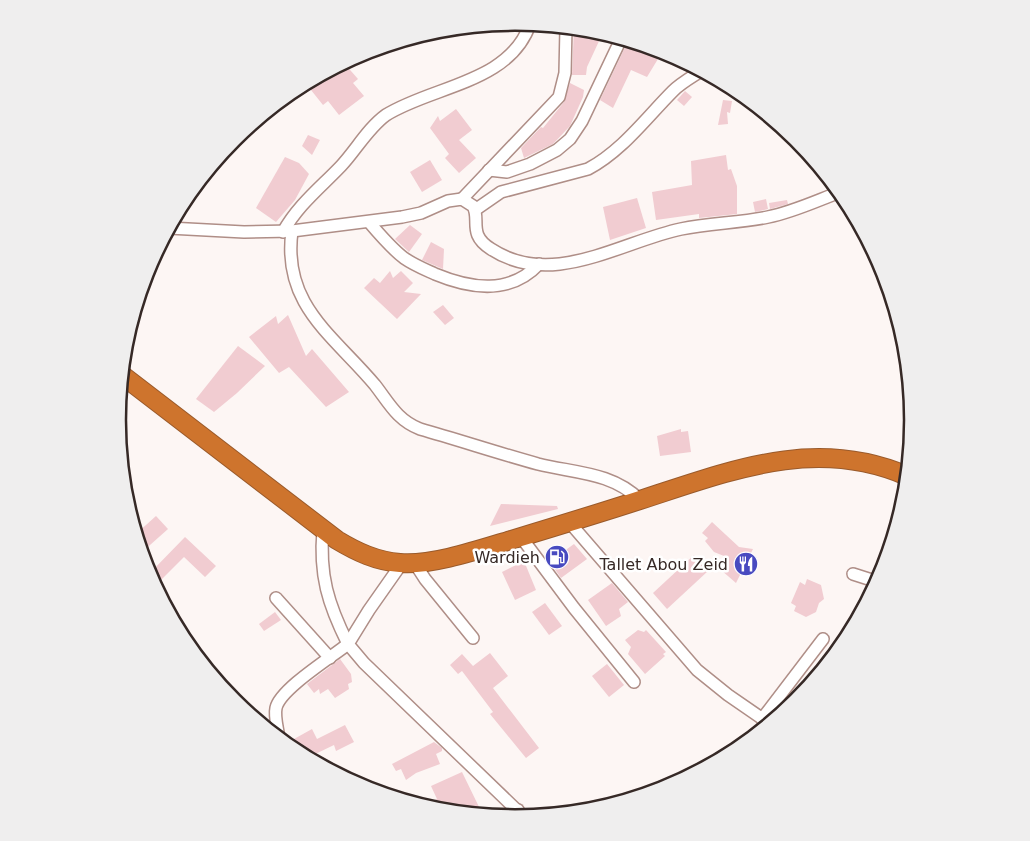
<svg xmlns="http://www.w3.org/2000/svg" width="1030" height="841" font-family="'DejaVu Sans',sans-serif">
	<rect width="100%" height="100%" fill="#fdf6f4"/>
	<g fill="#f1ccd1">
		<path d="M574,28L606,34L600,39L587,67L586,75H572Z"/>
		<path d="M628,41L653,48L661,54L647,77L631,70L613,108L600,100Z"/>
		<path d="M344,63L358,79L353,83L364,96L339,115L328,101L323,105L307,85Z"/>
		<path d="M570,83L584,90L583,97L570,126L553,144L524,158L521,148L541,127L543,128L564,102Z"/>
		<path d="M685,91L692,97L684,106L677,100Z"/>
		<path d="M723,100L732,101L730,113L727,112L728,124L718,125Z"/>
		<path d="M456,109L472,130L459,140L476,158L459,173L445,158L449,154L430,128L438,116L440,121Z"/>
		<path d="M308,135L320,140L312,155L302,146Z"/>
		<path d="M726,155L728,170L731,169L737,186V214L699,218V214L656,220L652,192L692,185L691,161Z"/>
		<path d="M285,157L299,163L309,174L295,200L276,222L256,208Z"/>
		<path d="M430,160L442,180L422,192L410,172Z"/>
		<path d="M637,198L646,228L610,240L603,207Z"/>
		<path d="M766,199L768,209L755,212L753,202Z"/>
		<path d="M787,200L788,204L770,209L769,203Z"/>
		<path d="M410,225L422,234L409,252L395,239Z"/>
		<path d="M431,242L444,249L443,269L422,260Z"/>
		<path d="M390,271L393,278L401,271L413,283L404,292L421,294L397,319L364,288L374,278L380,283Z"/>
		<path d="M443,305L454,318L445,325L433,312Z"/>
		<path d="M288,315L306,356L312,349L349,392L326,407L289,367L279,373L249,337L276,316L278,324Z"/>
		<path d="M238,346L265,366L237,393L214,412L196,399Z"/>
		<path d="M681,429V432L688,431L691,452L660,456L657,436Z"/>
		<path d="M501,504L557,506L558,509L490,526Z"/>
		<path d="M156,516L168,529L141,553L136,534Z"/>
		<path d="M712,522L739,547L753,549L736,583L721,570L729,558L714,552L705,541L708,538L702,533Z"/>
		<path d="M185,537L216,566L205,577L184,557L159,582L150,573Z"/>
		<path d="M574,544L587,559L561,578L554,568L568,558L563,552Z"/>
		<path d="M694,555L708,571L667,609L653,593Z"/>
		<path d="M524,561L536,590L515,600L502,572Z"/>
		<path d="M807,579L821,585L824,599L819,603L816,612L806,617L794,611L796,606L791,603L800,582L805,585Z"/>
		<path d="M612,583L628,602L619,609L621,616L606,626L588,600Z"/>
		<path d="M545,603L562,626L549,635L532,612Z"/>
		<path d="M275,612L281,620L264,631L259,624Z"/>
		<path d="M638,630L644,632L646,630L666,652L663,654L665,656L645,674L628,654L631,647L625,640Z"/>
		<path d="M490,653L508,676L493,688L539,748L526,758L490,714L493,712L462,671L458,674L450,665L462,654L473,666Z"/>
		<path d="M340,659L351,674L352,682L348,684L349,689L335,698L328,689L320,694L319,689L314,693L307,684Z"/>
		<path d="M607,664L624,685L609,697L592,676Z"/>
		<path d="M345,725L354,742L336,751L334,745L307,758L285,744L312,729L317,739Z"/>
		<path d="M434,742L442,748V751L436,754L440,764L416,773L406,780L401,769L396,771L392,764Z"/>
		<path d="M462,772L480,809L470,814L437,811L420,806L437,799L431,786Z"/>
	</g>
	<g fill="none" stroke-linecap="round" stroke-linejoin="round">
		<g stroke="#af8e87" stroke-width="14">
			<g id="minor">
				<path d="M489,170L507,172L530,164L557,150L570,139L582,121L621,39"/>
				<path d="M462,199L559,97L565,73L566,28"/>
				<path d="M475,210L501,192L588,169C622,151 646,118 673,91C681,83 692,77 701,71"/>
				<path d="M369,222C380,235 391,248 404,258C414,265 424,269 435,274C471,289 510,295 539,264"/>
				<path d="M169,228L244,232L292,231L402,217L421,213L448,201L462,199L473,206C481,220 467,234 491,249C552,289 620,242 681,229C710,223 739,223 768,217C793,212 816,201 840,192"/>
				<path d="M292,231C282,305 333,335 375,385C389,403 397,420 420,429C459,440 498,453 538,464C574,473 612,472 640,500"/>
				<path d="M283,232C298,205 320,188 341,166C356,150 368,128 386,115C432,86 510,83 530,24"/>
				<path d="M570,523L697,670L728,695L770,724"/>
				<path d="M521,537L574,608L634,682"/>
				<path d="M414,562L425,579L473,638"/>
				<path d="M402,563L369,610L348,644L364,663L525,818"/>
				<path d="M853,574L878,582"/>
				<path d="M276,598L330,658"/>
				<path d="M762,719L823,639"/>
				<path d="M279,739C278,729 274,717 276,708C280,689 332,657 348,644C328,604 319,575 323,530"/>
				<path d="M504,817L518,810"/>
			</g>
		</g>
		<g stroke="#995a2b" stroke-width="20">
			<path id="highway" d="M122,375L337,540C357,552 376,561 400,563C431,566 481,549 511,540C554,527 597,514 640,500C730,471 815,436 907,476"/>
		</g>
		<use href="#minor" stroke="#fff" stroke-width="11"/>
		<use href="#highway" stroke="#ce742d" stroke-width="18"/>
	</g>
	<defs>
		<g id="fuel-disc" transform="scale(1.25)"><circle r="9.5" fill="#484ac0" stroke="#fff"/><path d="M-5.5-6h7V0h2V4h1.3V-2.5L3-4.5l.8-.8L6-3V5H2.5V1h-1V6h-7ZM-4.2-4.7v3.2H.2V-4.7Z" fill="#fff"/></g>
		<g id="restaurant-disc" transform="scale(1.25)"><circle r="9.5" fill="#484ac0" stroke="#fff"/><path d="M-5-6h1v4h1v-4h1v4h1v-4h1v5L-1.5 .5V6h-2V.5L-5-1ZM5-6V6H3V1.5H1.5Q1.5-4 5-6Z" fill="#fff"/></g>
	</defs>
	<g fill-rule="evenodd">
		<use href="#fuel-disc" x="557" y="557"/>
		<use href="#restaurant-disc" x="746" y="564"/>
	</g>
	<g text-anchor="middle" stroke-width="5" stroke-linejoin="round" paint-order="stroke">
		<g font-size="16" fill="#362926" stroke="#fff" text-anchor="end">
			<text x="540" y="563">Wardieh</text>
			<text x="728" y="570">Tallet Abou Zeid</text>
		</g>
	</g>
	<path d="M0 0H1030V841H0ZM126 420a389 389 0 1 1 778 0a389 389 0 1 1-778 0Z" fill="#efeeee" fill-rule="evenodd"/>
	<path fill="none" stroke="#362926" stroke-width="2.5" d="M126 420a389 389 0 1 1 778 0a389 389 0 1 1-778 0Z"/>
</svg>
